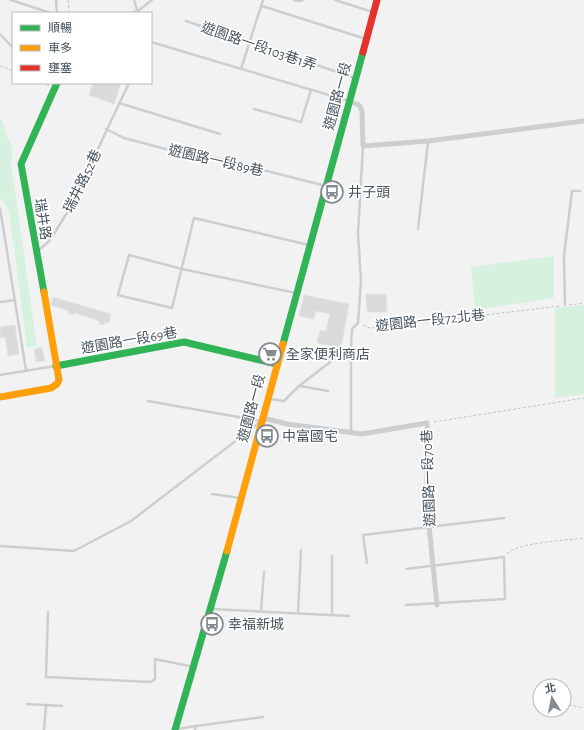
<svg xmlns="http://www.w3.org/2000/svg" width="584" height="730" font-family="'Alegreya Sans','Noto Sans TC',sans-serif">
	<rect width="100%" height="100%" fill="#f3f2f2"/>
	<g fill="#d7f1e1">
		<path d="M0,119H2L8,139L13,148L11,163L37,346L27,348L9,211L0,198Z"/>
		<path d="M554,256V298L475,310L471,267Z"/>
		<path d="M584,305V394L555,398V308Z"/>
	</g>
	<g fill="#dadadc" stroke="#e4e4e5">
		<path d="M93,83H121L114,104L89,95Z"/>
		<path d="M366,294H386L387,312H367Z"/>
		<path d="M304,295L349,304L341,348L317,343L320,330L326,331L330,314L316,311L314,319L299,316Z"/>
		<path d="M53,297L111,314L109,323L105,322L104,325L99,324L100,321L74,313L73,315L68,313L69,311L51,305Z"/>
		<path d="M15,325L19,354L8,356L5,337L0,338V327Z"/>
		<path d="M42,347L45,361L36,362L34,349Z"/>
	</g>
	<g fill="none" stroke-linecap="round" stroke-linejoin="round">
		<g stroke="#bac6c2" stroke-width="1" stroke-dasharray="3 2" stroke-linecap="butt">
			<path d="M68,0L69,13"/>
			<path d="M0,66L13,71"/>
			<path d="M42,83L49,86"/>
			<path d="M569,305L584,303"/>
			<path d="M363,325L370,328L384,327L560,306"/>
			<path d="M434,422L584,398"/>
			<path d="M507,554C514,543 569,540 584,538"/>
			<path d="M564,704L584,708"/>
		</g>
		<g stroke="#ccced0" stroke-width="2.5">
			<path d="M11,0L51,13"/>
			<path d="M56,0L57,13"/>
			<path d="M134,0L138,13"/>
			<path d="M294,0L299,1L303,0"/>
			<path d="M335,0L373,12"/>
			<path d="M262,6L366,39"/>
			<path d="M131,13L138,11L152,0"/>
			<path d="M186,21L355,78"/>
			<path d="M0,34L13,48"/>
			<path d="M151,42L349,101"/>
			<path d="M241,69L263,0"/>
			<path d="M119,103L220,134"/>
			<path d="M254,109L301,122L311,90"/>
			<path d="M106,129L124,138L196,157L208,156L326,186"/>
			<path d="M0,208L26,370"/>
			<path d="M418,229L428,142"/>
			<path d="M38,251L50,240L70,208L129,83"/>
			<path d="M296,293L182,269L129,255L118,295L172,308L194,218L309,245"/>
			<path d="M0,302L15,300"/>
			<path d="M565,305L564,255L572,191H580"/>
			<path d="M0,375L55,366"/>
			<path d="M300,386L328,391"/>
			<path d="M270,399L284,401L299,386L351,346L352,329L358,323L361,281L358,234L363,146"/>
			<path d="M148,401L261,421"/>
			<path d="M351,432V347"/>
			<path d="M212,494L240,498"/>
			<path d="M0,546L74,551L131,521L259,423"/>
			<path d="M332,556V615"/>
			<path d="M367,563L363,535L504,518"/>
			<path d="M406,569L504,557L505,599L406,605"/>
			<path d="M212,609L349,616"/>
			<path d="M261,611L264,572"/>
			<path d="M48,612L46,677L151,682L155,679V659L194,667"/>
			<path d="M298,613L301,550"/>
			<path d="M27,704L62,706"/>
			<path d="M196,726L263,717"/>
			<path d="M177,729L196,726L195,730"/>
			<path d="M44,730L46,706"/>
		</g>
		<g stroke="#ccced0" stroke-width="5">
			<path d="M349,101L359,105L362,111L363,146L428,141L584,121"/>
			<path d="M261,421L267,419L287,424L362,434L427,423V506L437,605"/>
		</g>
		<g stroke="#30b455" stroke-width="7">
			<path d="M44,292L21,164L57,83"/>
			<path d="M283,344L363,52"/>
			<path d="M56,366L184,342L277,364"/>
			<path d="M175,730L227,551"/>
		</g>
		<g stroke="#ff9f0a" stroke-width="7">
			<path d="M0,397L51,388L57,384L59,380L44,292"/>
			<path d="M227,551L283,344"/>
		</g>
		<path stroke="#e5322d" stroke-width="7" d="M363,52L377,0"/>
	</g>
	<defs>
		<g id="bus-ring" transform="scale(1.15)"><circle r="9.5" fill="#fff" stroke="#848c92" stroke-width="1.5"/><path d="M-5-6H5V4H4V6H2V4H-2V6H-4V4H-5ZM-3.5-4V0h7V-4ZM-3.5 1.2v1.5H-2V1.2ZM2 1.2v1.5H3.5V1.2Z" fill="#848c92"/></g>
		<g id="supermarket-ring" transform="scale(1.15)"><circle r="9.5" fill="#fff" stroke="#848c92" stroke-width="1.5"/><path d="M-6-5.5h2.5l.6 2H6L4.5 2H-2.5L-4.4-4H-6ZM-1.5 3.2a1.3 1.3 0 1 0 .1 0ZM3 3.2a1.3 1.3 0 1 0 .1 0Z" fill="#848c92"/></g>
	</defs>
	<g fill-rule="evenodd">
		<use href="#bus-ring" x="332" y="192"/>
		<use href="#supermarket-ring" x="270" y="354"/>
		<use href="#bus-ring" x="267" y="436"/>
		<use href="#bus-ring" x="212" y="624"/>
	</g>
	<g text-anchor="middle" stroke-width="3.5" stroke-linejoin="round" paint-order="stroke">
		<g font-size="14" fill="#48555f" stroke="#fff">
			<text transform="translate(259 46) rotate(19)" y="5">遊園路一段103巷1弄</text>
			<text transform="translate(337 96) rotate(-75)" y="5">遊園路一段</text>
			<text transform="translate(216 160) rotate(13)" y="5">遊園路一段89巷</text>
			<text transform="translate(82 181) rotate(-64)" y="5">瑞井路52巷</text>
			<text transform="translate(43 219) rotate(81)" y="5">瑞井路</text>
			<text transform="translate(430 320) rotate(-6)" y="5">遊園路一段72北巷</text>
			<text transform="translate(129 340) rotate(-10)" y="5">遊園路一段69巷</text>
			<text transform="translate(251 408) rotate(-75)" y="5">遊園路一段</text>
			<text transform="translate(428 478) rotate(-92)" y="5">遊園路一段70巷</text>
		</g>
		<g font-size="14" fill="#48555f" stroke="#fff" text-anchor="start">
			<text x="348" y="197">井子頭</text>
			<text x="286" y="359">全家便利商店</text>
			<text x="282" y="441">中富國宅</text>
			<text x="228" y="629">幸福新城</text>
		</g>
	</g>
	<rect x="12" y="12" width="140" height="72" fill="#ffffff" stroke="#b6bbbf"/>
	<rect x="20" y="25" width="20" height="6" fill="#30b455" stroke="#b6bbbf"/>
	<text x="48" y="32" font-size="12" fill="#48555f">順暢</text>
	<rect x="20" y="45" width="20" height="6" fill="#ff9f0a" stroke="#b6bbbf"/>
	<text x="48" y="52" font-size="12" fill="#48555f">車多</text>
	<rect x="20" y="65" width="20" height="6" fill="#e5322d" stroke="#b6bbbf"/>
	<text x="48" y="72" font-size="12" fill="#48555f">壅塞</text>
	<g transform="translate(552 698) rotate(350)"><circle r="19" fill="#ffffff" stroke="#b6bbbf"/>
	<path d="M0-3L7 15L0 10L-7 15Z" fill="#848c92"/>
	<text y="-6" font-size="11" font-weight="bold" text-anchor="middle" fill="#48555f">北</text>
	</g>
</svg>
